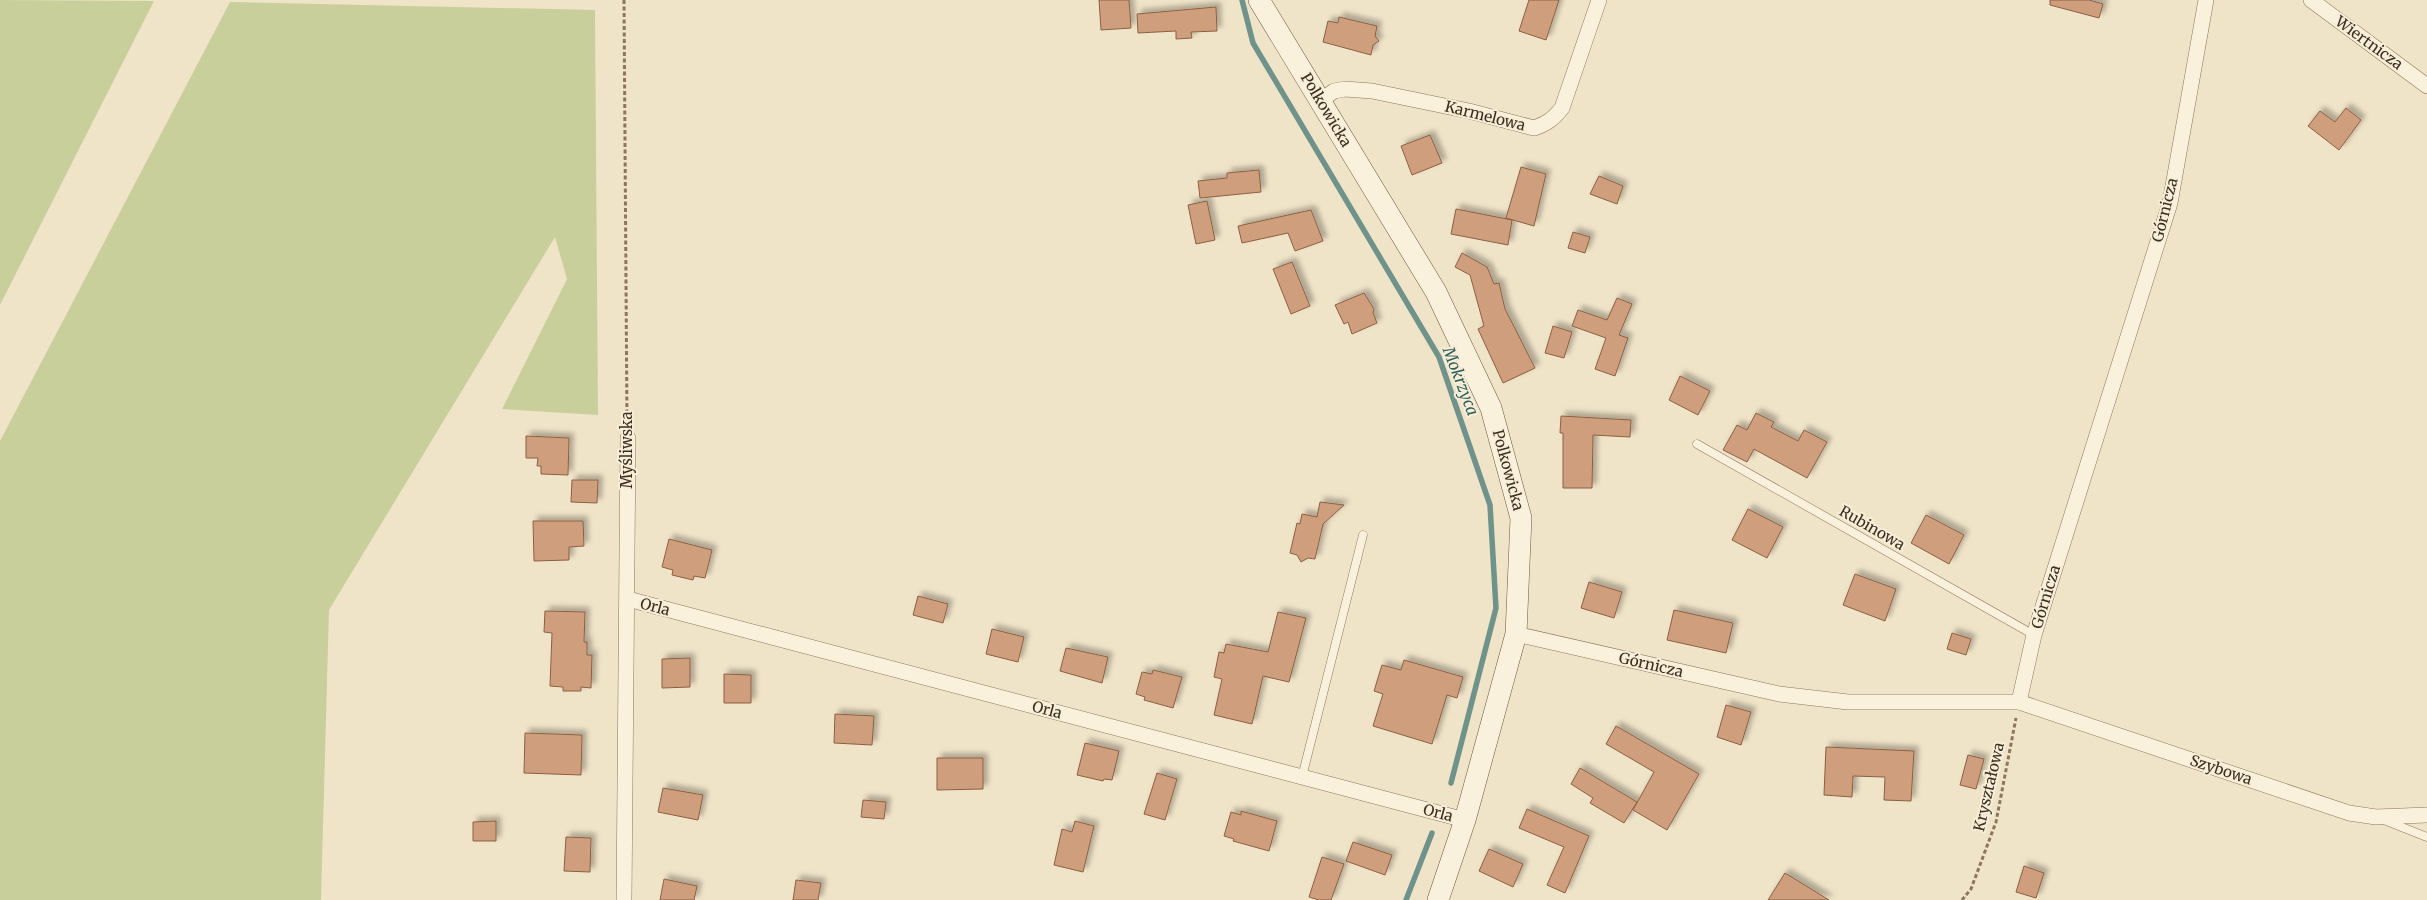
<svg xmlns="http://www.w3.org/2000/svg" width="2427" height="900" font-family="Merriweather,serif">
	<defs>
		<filter id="shadow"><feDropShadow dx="4.5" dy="-4.5" stdDeviation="2.5" flood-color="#0004"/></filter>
	</defs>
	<rect width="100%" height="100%" fill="#f0e4c8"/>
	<g fill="#c9cf9b">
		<path d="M0,0L154,1L0,305Z"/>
		<path d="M230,2L595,10L598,415L502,409L567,279L555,237L329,610L321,900H0V441Z"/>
	</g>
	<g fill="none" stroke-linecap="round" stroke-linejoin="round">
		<g stroke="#6f938a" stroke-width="5.5">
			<path d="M1242,0L1253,43L1439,357L1490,505L1496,608L1451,783"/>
			<path d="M1406,900L1432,833"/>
		</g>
	</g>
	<g fill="#cf9f7d" stroke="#8d5f41" filter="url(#shadow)">
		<path d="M1099,0H1129L1131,28L1101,30Z"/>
		<path d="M1529,0H1559L1546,40L1519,31Z"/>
		<path d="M2050,0H2089L2103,4L2099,18L2050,5Z"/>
		<path d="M1216,7L1217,31L1191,32L1192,38L1176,39V31L1138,33L1137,14Z"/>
		<path d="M1339,17L1377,26L1375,36L1379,41L1373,45L1371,55L1323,42L1328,21L1338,23Z"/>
		<path d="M2346,108L2361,120L2339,150L2308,126L2320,111L2335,122Z"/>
		<path d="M1430,135L1442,163L1412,175L1401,146Z"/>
		<path d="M1521,167L1546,174L1534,226L1506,218Z"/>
		<path d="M1259,170L1261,192L1200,198L1198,181L1227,178V173Z"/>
		<path d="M1599,176L1623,186L1617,204L1590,194Z"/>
		<path d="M1207,201L1215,240L1196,244L1188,205Z"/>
		<path d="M1456,209L1512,220L1508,245L1451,234Z"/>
		<path d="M1311,210L1323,241L1295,251L1288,233L1242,243L1238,226Z"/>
		<path d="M1573,232L1590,237L1585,253L1568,248Z"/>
		<path d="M1462,253L1487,267L1494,284L1499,283L1505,309L1535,368L1503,383L1478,329L1484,326L1470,275L1455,267Z"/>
		<path d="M1292,262L1310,306L1291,314L1273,269Z"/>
		<path d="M1364,293L1374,309L1373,313L1377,323L1352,334L1348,322L1344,324L1335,305Z"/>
		<path d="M1617,298L1632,304L1619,335L1628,338L1615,376L1595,369L1606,338L1572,326L1578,310L1607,320Z"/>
		<path d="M1553,326L1572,332L1564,358L1545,353Z"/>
		<path d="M1680,376L1710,391L1698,415L1669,400Z"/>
		<path d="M1756,413L1774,422L1771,427L1798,441L1804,430L1827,442L1807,478L1754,449L1747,462L1723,450L1737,425L1747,430Z"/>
		<path d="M1561,416L1631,420L1630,437L1593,435L1592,488H1563V433H1560Z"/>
		<path d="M526,436L569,438L568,475L541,474V466H537L538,458H526Z"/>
		<path d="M572,480H598L597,503L571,502Z"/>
		<path d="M1320,502L1344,505L1323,524L1315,559L1308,558L1301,562L1297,555L1290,553L1297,523L1300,524L1302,514L1317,517Z"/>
		<path d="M1748,509L1783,527L1767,558L1732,540Z"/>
		<path d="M1926,515L1964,535L1949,564L1911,543Z"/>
		<path d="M533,521H583L584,546L569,547V560L534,561Z"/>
		<path d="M669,539L712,550L705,578L694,576L693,580L672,575L673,570L662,567Z"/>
		<path d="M1855,574L1896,589L1885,621L1843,605Z"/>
		<path d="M1589,582L1622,592L1614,618L1581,608Z"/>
		<path d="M918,596L948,604L943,623L913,615Z"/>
		<path d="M1674,610L1733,623L1726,653L1667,640Z"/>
		<path d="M545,611L585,612L584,642H587V655H592L591,688L581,687V691H563V687L550,686L552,633L544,632Z"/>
		<path d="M1278,612L1306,618L1289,682L1263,676L1252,724L1214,715L1222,679L1214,677L1219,652L1224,653L1226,644L1268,652Z"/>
		<path d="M992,629L1024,637L1018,662L986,654Z"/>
		<path d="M1952,633L1971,639L1966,655L1947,649Z"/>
		<path d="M1066,648L1108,657L1102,683L1060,671Z"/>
		<path d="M690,658V687L662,688V659Z"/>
		<path d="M1404,660L1463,677L1457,698L1447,695L1432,744L1373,726L1383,694L1374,691L1382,665L1401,670Z"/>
		<path d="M1153,670L1182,677L1173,708L1144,700L1145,697L1136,694L1142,672L1152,674Z"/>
		<path d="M724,674L751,675V703H724Z"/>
		<path d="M1726,705L1751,712L1741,745L1717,737Z"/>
		<path d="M835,714L874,716L872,745L834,743Z"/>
		<path d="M1616,726L1699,774L1667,830L1633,810L1654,772L1606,744Z"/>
		<path d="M525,733L582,735L581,775L524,773Z"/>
		<path d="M1085,743L1119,751L1112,780L1104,779L1103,781L1077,775Z"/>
		<path d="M1826,747L1914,751L1911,801L1884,800L1885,777L1853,776L1852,797L1824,795Z"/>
		<path d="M1968,755L1984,759L1976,789L1960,785Z"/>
		<path d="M937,758H983V789L937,790Z"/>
		<path d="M1580,768L1637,802L1624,823L1590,803L1593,798L1571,784Z"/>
		<path d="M1157,773L1177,779L1165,820L1144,814Z"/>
		<path d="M663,788L703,795L698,820L658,812Z"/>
		<path d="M863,800L886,802L884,819L861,817Z"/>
		<path d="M1527,809L1589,836L1565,893L1547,885L1564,847L1519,828Z"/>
		<path d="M1241,811L1277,821L1269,851L1233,841L1234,839L1224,836L1231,812L1241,815Z"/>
		<path d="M496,821V841H473V822Z"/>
		<path d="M1075,821L1094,826L1083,872L1054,865L1062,829L1072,832Z"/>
		<path d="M566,837L591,838L590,872L564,871Z"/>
		<path d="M1353,842L1392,855L1385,875L1346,861Z"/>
		<path d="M1489,849L1523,864L1513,887L1479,871Z"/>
		<path d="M1322,857L1344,864L1331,900H1319L1309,897Z"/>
		<path d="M2024,866L2044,873L2036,898L2016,892Z"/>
		<path d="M1785,873L1829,900H1768Z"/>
		<path d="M664,879L697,886L694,900H660Z"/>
		<path d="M796,880L821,883L818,900H793Z"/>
	</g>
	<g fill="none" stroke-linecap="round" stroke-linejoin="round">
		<g stroke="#8d765c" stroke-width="9">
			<g id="lane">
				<path d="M1697,444L2034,635"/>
				<path d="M1302,777L1363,535"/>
				<path d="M2384,820L2427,837"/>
			</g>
		</g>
		<g stroke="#8d765c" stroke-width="16">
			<g id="street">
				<path d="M2311,0L2427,86"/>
				<path d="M1320,101L1334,91L1345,89L1372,91L1469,111L1534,128C1547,124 1554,118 1562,108L1599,0"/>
				<path d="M628,599L1465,820"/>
				<path d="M1516,634L1779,694L1848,702H2019L2349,813L2376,817L2427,815"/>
				<path d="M2019,702L2034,635L2170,203L2206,0"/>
				<path d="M624,900L628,438"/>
			</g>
		</g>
		<g stroke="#6f573f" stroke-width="22">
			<path id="secondary" d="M1259,0L1436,292L1491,408L1521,518L1516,634L1465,820L1438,900"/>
		</g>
		<g stroke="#8d765c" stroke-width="3" stroke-dasharray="4 2.5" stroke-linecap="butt">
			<path d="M624,0L627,423"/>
			<path d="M1962,900L1971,889L1996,822L2016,718"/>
		</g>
		<use href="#lane" stroke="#faf1dc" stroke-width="8"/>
		<use href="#street" stroke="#faf1dc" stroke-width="15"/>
		<use href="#secondary" stroke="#faf1dc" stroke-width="21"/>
	</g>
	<g text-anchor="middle" stroke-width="4" stroke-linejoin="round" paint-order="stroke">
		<g font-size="15" fill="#3d2e20" stroke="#f7eed8">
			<text transform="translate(2369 43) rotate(36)" y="5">Wiertnicza</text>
			<text transform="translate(1326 110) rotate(59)" y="5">Polkowicka</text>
			<text transform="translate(1485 116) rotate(14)" y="5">Karmelowa</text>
			<text transform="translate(2165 210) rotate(-76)" y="5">Górnicza</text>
			<text transform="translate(627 450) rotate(-90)" y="5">Myśliwska</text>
			<text transform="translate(1508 470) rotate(75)" y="5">Polkowicka</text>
			<text transform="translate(1872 528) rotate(30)" y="5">Rubinowa</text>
			<text transform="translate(2046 597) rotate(-73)" y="5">Górnicza</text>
			<text transform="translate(655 607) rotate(15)" y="5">Orla</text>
			<text transform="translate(1651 665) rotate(13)" y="5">Górnicza</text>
			<text transform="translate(1047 710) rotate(15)" y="5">Orla</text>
			<text transform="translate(2221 770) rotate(18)" y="5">Szybowa</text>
			<text transform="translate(1989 787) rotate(-77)" y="5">Kryształowa</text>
			<text transform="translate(1438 813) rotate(15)" y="5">Orla</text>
		</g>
		<g font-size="16" font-style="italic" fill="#2f5d5a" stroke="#f7eed8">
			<text transform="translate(1461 381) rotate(69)" y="6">Mokrzyca</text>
		</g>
	</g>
</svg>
